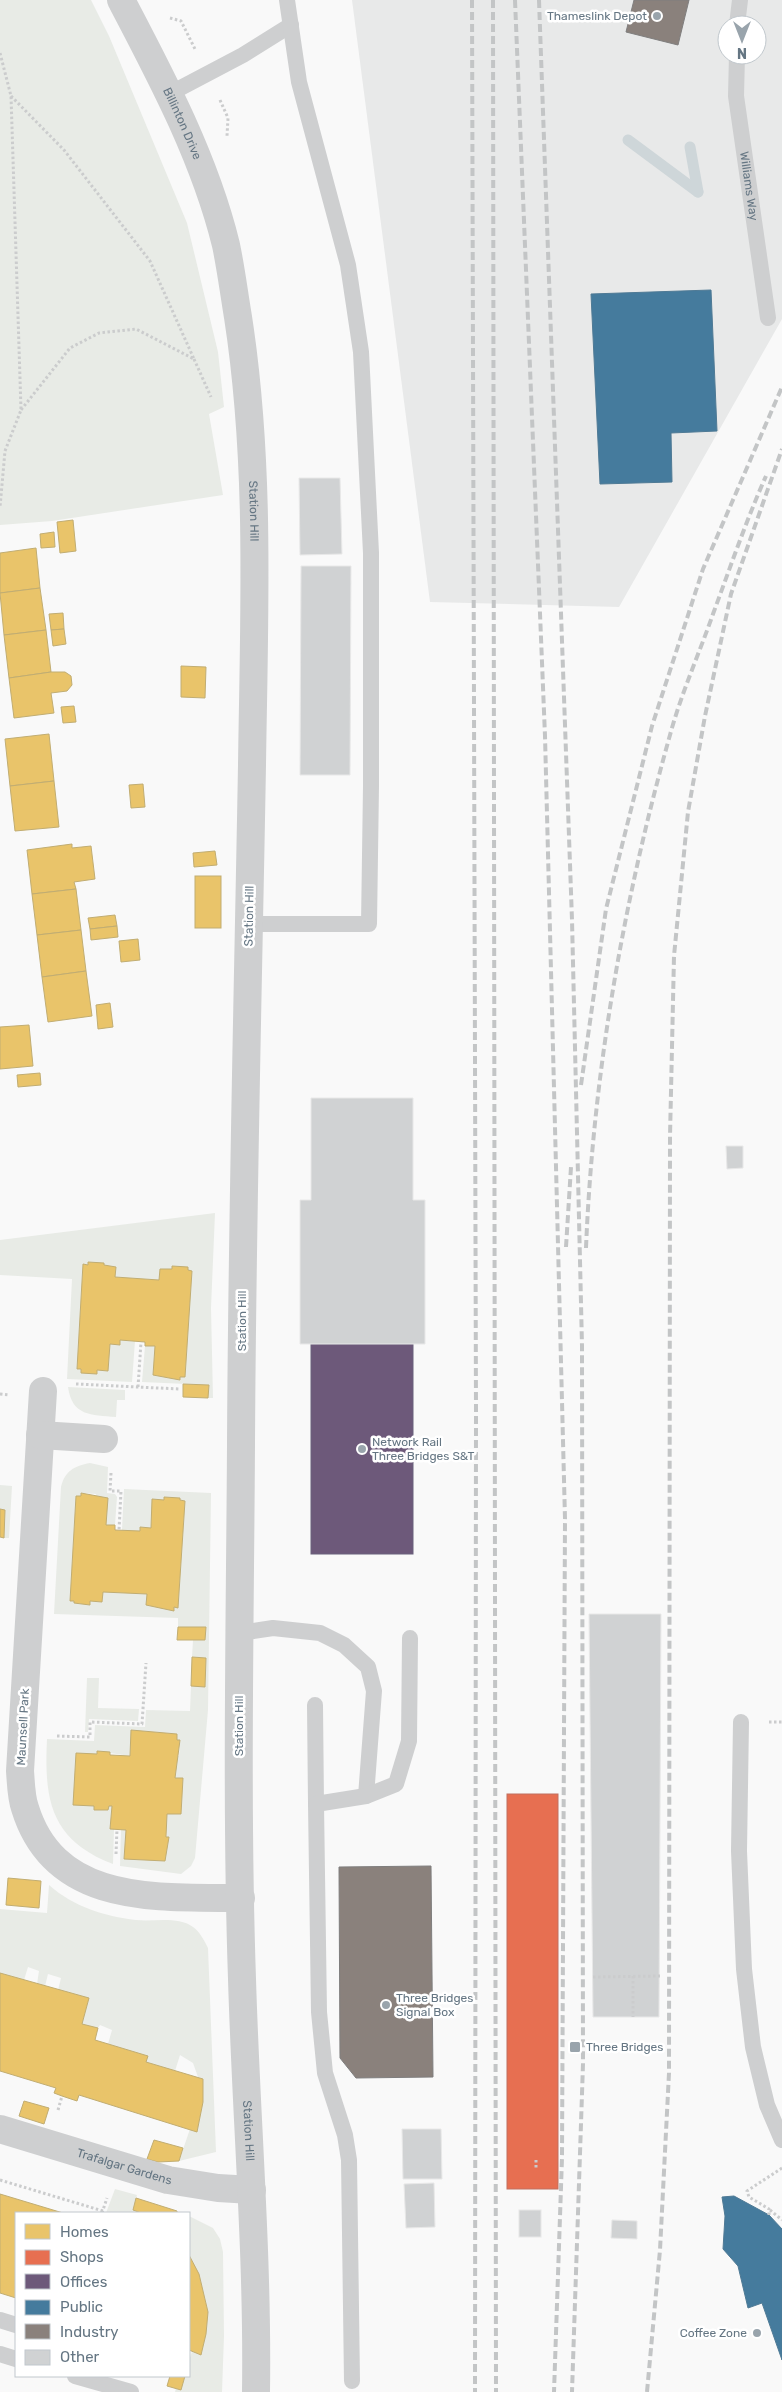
<svg xmlns="http://www.w3.org/2000/svg" width="782" height="2392" font-family="Rubik,sans-serif">
	<rect width="100%" height="100%" fill="#f9f9f9"/>
	<path fill="#e8e9e9" fill-rule="evenodd" d="M352,0H782V319L619,607L430,602ZM727,25H757V55H727Z"/>
	<g fill="#e8ebe6">
		<path d="M0,0H91L109,36L187,223L218,352L224,407L209,414L223,495L52,521L0,525Z"/>
		<path d="M215,1213L211,1308L213,1398H208L209,1385L142,1382L145,1346H155L153,1375L180,1380V1377H185L192,1271L160,1269L159,1280L115,1277L116,1267L88,1262V1265L83,1264L77,1369L108,1371L110,1344L119,1345L120,1340L135,1341L132,1382L67,1379L72,1279L0,1275V1240Z"/>
		<path d="M68,1387L125,1390V1400H117L116,1417C91,1415 72,1416 68,1387Z"/>
		<path d="M90,1463L108,1467L107,1493L115,1494L117,1497L115,1525H106L96,1494L82,1493L81,1496H76L70,1600L74,1601V1603L90,1605V1601L102,1602L103,1592L147,1594L146,1605L173,1610L174,1607L178,1608L185,1501L180,1500V1498L165,1497L164,1500L152,1499L151,1528L141,1527L140,1531L122,1530L124,1489L211,1493L208,1710L195,1858L191,1866L181,1874L120,1866L121,1829L126,1830L124,1858L167,1852V1814H181L183,1779L175,1778L176,1756H179L180,1740H177V1734L132,1730L130,1756L97,1751L94,1809L108,1810L109,1806H112L111,1828L114,1829L113,1864C50,1840 44,1799 47,1739L94,1741L95,1725L145,1727L146,1710L190,1711L191,1686H205L206,1658L192,1657L193,1640H205V1627H178V1618L54,1614L61,1487C65,1471 74,1466 90,1463Z"/>
		<path d="M0,1485L12,1486L9,1538H4L5,1510L0,1509Z"/>
		<path d="M87,1678H99L98,1708L139,1709L138,1721L89,1719L88,1732H85Z"/>
		<path d="M49,1885C74,1907 104,1916 136,1920C154,1922 178,1916 193,1927C200,1932 204,1940 208,1948L216,2152L179,2161L190,2129L197,2132L203,2102V2079L198,2077L193,2063L180,2055L175,2071L146,2062L147,2056L108,2044L112,2030L100,2025L98,2028L82,2024L89,1999L58,1990L61,1978L48,1974L45,1986L37,1984L39,1971L28,1967L24,1980L0,1973V1909L47,1913Z"/>
		<path d="M115,2189L137,2195L133,2210L141,2213H106Z"/>
		<path d="M189,2216L213,2228L220,2239L223,2252L224,2336L222,2392H175L176,2388L181,2389L185,2376H189V2361L192,2351L201,2354L206,2334L208,2312L199,2274L189,2255Z"/>
	</g>
	<g fill="#e9c46a" stroke="#c1ad72">
		<path d="M73,520L76,551L60,553L57,522Z"/>
		<path d="M54,532L55,547L41,548L40,534Z"/>
		<path d="M36,548L40,588L0,593V553Z"/>
		<path d="M40,588L46,630L4,635L0,593Z"/>
		<path d="M63,613L64,629L51,630L49,614Z"/>
		<path d="M64,629L66,644L53,646L51,630Z"/>
		<path d="M46,630L51,672L9,678L4,635Z"/>
		<path d="M181,666L206,667L205,698L181,697Z"/>
		<path d="M51,672H65L71,676L72,685L67,691L51,693L54,713L14,718L9,678Z"/>
		<path d="M74,706L76,722L63,723L61,707Z"/>
		<path d="M49,734L54,781L10,786L5,739Z"/>
		<path d="M54,781L59,827L15,831L10,786Z"/>
		<path d="M143,784L145,807L131,808L129,785Z"/>
		<path d="M72,844V848L91,846L95,879L74,882L76,889L32,894L27,850Z"/>
		<path d="M215,851L217,865L194,867L193,853Z"/>
		<rect x="195" y="876" width="26" height="52"/>
		<path d="M76,889L81,930L37,935L32,894Z"/>
		<path d="M115,915L117,926L90,929L88,918Z"/>
		<path d="M117,926L118,937L91,940L90,929Z"/>
		<path d="M81,930L86,971L42,977L37,935Z"/>
		<path d="M138,939L140,960L121,962L119,941Z"/>
		<path d="M86,971L92,1016L48,1022L42,977Z"/>
		<path d="M110,1003L113,1027L98,1029L96,1005Z"/>
		<path d="M29,1025L33,1066L0,1069V1027Z"/>
		<path d="M40,1073L41,1085L18,1087L17,1075Z"/>
		<path d="M88,1262L104,1263V1265L116,1267L115,1277L159,1280L160,1269H172V1266L188,1267V1270L192,1271L185,1377H180V1380L153,1375L155,1346H145V1342L120,1340V1345L110,1344L108,1371L97,1370V1374L81,1373V1369H77L83,1264L88,1265Z"/>
		<path d="M183,1384L209,1385L208,1398L183,1397Z"/>
		<path d="M81,1493L108,1498L106,1525H115V1530L140,1531V1527L151,1528L152,1499L164,1500V1497L180,1498V1500L185,1501L178,1608L174,1607V1611L146,1605L147,1594L103,1592L102,1602L90,1601V1605L74,1603V1601H70L76,1496H81Z"/>
		<path d="M0,1509L5,1510L4,1538L0,1537Z"/>
		<path d="M178,1627H206L205,1640H177Z"/>
		<path d="M192,1657L206,1658L205,1687L191,1686Z"/>
		<path d="M131,1730L177,1734V1740H180L175,1778H183L181,1814H167L166,1837H169L165,1861L124,1859L126,1830L110,1829L112,1806H109L108,1810H94V1806L73,1805L76,1753L97,1754V1751L110,1752V1755L130,1756Z"/>
		<path d="M8,1878L41,1881L39,1908L6,1905Z"/>
		<path d="M0,1973L89,1998L82,2024L98,2028L95,2040L148,2056L146,2062L203,2079V2102L197,2132L79,2095L77,2101L62,2096L54,2093L56,2088L0,2071Z"/>
		<path d="M24,2101L49,2108L44,2124L19,2116Z"/>
		<path d="M154,2140L183,2148L179,2161L158,2162L147,2159Z"/>
		<path d="M0,2194L63,2213H16V2298L0,2293Z"/>
		<path d="M136,2198L177,2211V2213H141L133,2210Z"/>
		<path d="M189,2255L199,2274L208,2312L206,2334L201,2355L189,2350Z"/>
		<path d="M170,2376H185L181,2390L167,2386Z"/>
	</g>
	<rect fill="#e76f51" stroke="#c07160" x="507" y="1794" width="51" height="395"/>
	<rect fill="#6d597a" stroke="#6b627d" x="311" y="1344" width="102" height="210"/>
	<g fill="#457b9d" stroke="#4f7a95">
		<path d="M711,290L717,431L671,433L672,482L600,484L591,294Z"/>
		<path d="M734,2196L769,2215L782,2229V2360L762,2303L748,2308L738,2266L723,2249L725,2216L722,2197Z"/>
	</g>
	<g fill="#8a817c" stroke="#7f7e7e">
		<path d="M634,0H689L678,45L626,32Z"/>
		<path d="M431,1866L433,2077L356,2078L340,2058L339,1867Z"/>
	</g>
	<g fill="none" stroke-linecap="round" stroke-linejoin="round">
		<g stroke="#ced6d9" stroke-width="11">
			<path d="M628,140L698,192"/>
			<path d="M690,147L698,192"/>
		</g>
	</g>
	<g fill="#d0d2d3" stroke="#e8e8e8">
		<path d="M299,478H340L342,554L300,555Z"/>
		<path d="M301,566H351L350,775H300Z"/>
		<path d="M311,1098H413V1200H425V1344H300V1200H311Z"/>
		<path d="M726,1146H743V1168L727,1169Z"/>
		<path d="M589,1614H661L659,2017H593Z"/>
		<path d="M402,2129H441L442,2179H403Z"/>
		<path d="M434,2183L435,2227L406,2228L404,2184Z"/>
		<rect x="519" y="2210" width="22" height="27"/>
		<path d="M612,2220L637,2221V2239L611,2238Z"/>
	</g>
	<g fill="none" stroke-linecap="round" stroke-linejoin="round">
		<g stroke="#cbcccd" stroke-width="3" stroke-dasharray="2.5 2.5" stroke-linecap="butt">
			<path d="M170,18L181,21L195,49"/>
			<path d="M0,53L11,96L21,410L5,451L0,507"/>
			<path d="M11,96L64,150L150,261L194,359L136,329L99,333L70,348L21,410"/>
			<path d="M220,100L228,118L227,136"/>
			<path d="M194,359L211,397"/>
			<path d="M76,1384L179,1389"/>
			<path d="M138,1387L141,1342"/>
			<path d="M0,1394L9,1395"/>
			<path d="M111,1473L110,1491H121L119,1530"/>
			<path d="M769,1722H782"/>
			<path d="M57,1736L90,1737V1722L142,1724L146,1663"/>
			<path d="M116,1854L117,1829"/>
			<path d="M633,1976V2017"/>
			<path d="M593,1977L660,1976"/>
			<path d="M58,2110L62,2096"/>
			<path d="M536,2160V2170"/>
			<path d="M0,2180L103,2211"/>
			<path d="M770,2210L782,2220"/>
			<path d="M102,2213L107,2198"/>
			<path d="M769,2215V2209L749,2197L747,2191L782,2168"/>
		</g>
		<g stroke="#cecfd0" stroke-width="16">
			<path d="M737,25L740,0"/>
			<path id="s1" d="M737,55L736,96L768,318"/>
			<path d="M169,94L243,55L291,25"/>
			<path d="M249,924H369L371,786V553L361,352L348,265L299,82L287,0"/>
			<path d="M240,1633L273,1628L320,1633L344,1645L368,1667L374,1691L366,1796"/>
			<path d="M315,1705L316,1804"/>
			<path d="M741,1722L739,1851L744,1969L753,2047L767,2105L782,2140"/>
			<path d="M0,2320L16,2325"/>
			<path d="M0,2354L16,2359"/>
			<path d="M75,2376L131,2392"/>
			<path d="M352,2381L349,2160L345,2135L325,2073L319,2012L316,1804L366,1796L396,1784L409,1741L410,1638"/>
		</g>
		<g stroke="#cecfd0" stroke-width="28">
			<path d="M43,1391L20,1771C21,1783 21,1797 25,1808C55,1906 158,1897 241,1898"/>
			<path d="M40,1435L104,1439"/>
			<path id="s2" d="M0,2129L168,2180L218,2188L252,2190"/>
		</g>
		<path stroke="#cecfd0" stroke-width="28" id="s3" d="M121,0C162,78 205,159 226,245C231,269 234,293 238,317C261,466 254,616 252,765C248,992 242,1219 241,1445C240,1623 236,1802 242,1979C246,2117 258,2254 256,2392"/>
		<g stroke="#c3c5c6" stroke-width="4" stroke-dasharray="8 4" stroke-linecap="butt">
			<path d="M472,0L476,1413L475,2392"/>
			<path d="M493,0L496,2392"/>
			<path d="M515,0L545,736L565,1519L562,2158L554,2392"/>
			<path d="M539,0L572,920L582,1346L583,2064L572,2392"/>
			<path d="M581,1085L606,909L652,726L703,569L782,387"/>
			<path d="M566,1247L571,1167"/>
			<path d="M586,1248C593,1075 623,902 670,735C681,694 699,654 713,614C730,568 746,521 766,476"/>
			<path d="M647,2392L660,2250L669,2073L670,1137L674,956L688,812L705,716L731,594L782,449"/>
		</g>
	</g>
	<g fill="#99a4ac" stroke="#fff" stroke-width="2">
		<circle cx="657" cy="16" r="5"/>
		<circle cx="362" cy="1449" r="5"/>
		<circle cx="386" cy="2005" r="5"/>
		<rect x="569" y="2041" width="12" height="12" rx="2.5"/>
		<circle cx="757" cy="2333" r="5"/>
	</g>
	<g text-anchor="middle" stroke-width="5" stroke-linejoin="round" paint-order="stroke">
		<g font-size="12" fill="#657683" stroke="#fff" text-anchor="start">
			<text x="647" y="20" text-anchor="end">Thameslink Depot</text>
			<text x="372" y="1446">Network Rail<tspan x="372" dy="14">Three Bridges S&amp;T</tspan></text>
			<text x="396" y="2002">Three Bridges<tspan x="396" dy="14">Signal Box</tspan></text>
			<text x="586" y="2051">Three Bridges</text>
			<text x="747" y="2337" text-anchor="end">Coffee Zone</text>
		</g>
		<g font-size="12" fill="#657683" stroke="#fff">
			<text dy="4" stroke="none"><textPath href="#s3" startOffset="138">Billinton Drive</textPath></text>
			<text dy="4" stroke="none"><textPath href="#s1" startOffset="132">Williams Way</textPath></text>
			<text dy="4" stroke="none"><textPath href="#s3" startOffset="535">Station Hill</textPath></text>
			<text transform="translate(249 916) rotate(-89)" y="4">Station Hill</text>
			<text transform="translate(242 1321) rotate(-90)" y="4">Station Hill</text>
			<text transform="translate(239 1726) rotate(-90)" y="4">Station Hill</text>
			<text transform="translate(23 1727) rotate(-87)" y="4">Maunsell Park</text>
			<text dy="4" stroke="none"><textPath href="#s3" startOffset="2155">Station Hill</textPath></text>
			<text dy="4" stroke="none"><textPath href="#s2" startOffset="130">Trafalgar Gardens</textPath></text>
		</g>
	</g>
	<rect x="15" y="2212" width="175" height="165" fill="#ffffff" stroke="#c1c8cd"/>
	<rect x="25" y="2224" width="25" height="15" fill="#e9c46a" stroke="#c1c8cd"/>
	<text x="60" y="2237" font-size="15" fill="#657683">Homes</text>
	<rect x="25" y="2250" width="25" height="15" fill="#e76f51" stroke="#c1c8cd"/>
	<text x="60" y="2262" font-size="15" fill="#657683">Shops</text>
	<rect x="25" y="2274" width="25" height="15" fill="#6d597a" stroke="#c1c8cd"/>
	<text x="60" y="2287" font-size="15" fill="#657683">Offices</text>
	<rect x="25" y="2300" width="25" height="15" fill="#457b9d" stroke="#c1c8cd"/>
	<text x="60" y="2312" font-size="15" fill="#657683">Public</text>
	<rect x="25" y="2324" width="25" height="15" fill="#8a817c" stroke="#c1c8cd"/>
	<text x="60" y="2337" font-size="15" fill="#657683">Industry</text>
	<rect x="25" y="2350" width="25" height="15" fill="#d0d2d3" stroke="#c1c8cd"/>
	<text x="60" y="2362" font-size="15" fill="#657683">Other</text>
	<g transform="translate(742 40) rotate(180)"><circle r="24" fill="#ffffff" stroke="#c1c8cd"/>
	<path d="M0-4L9 19L0 12L-9 19Z" fill="#99a4ac"/>
	<text y="-8" font-size="14" font-weight="bold" text-anchor="middle" fill="#657683">N</text>
	</g>
</svg>
